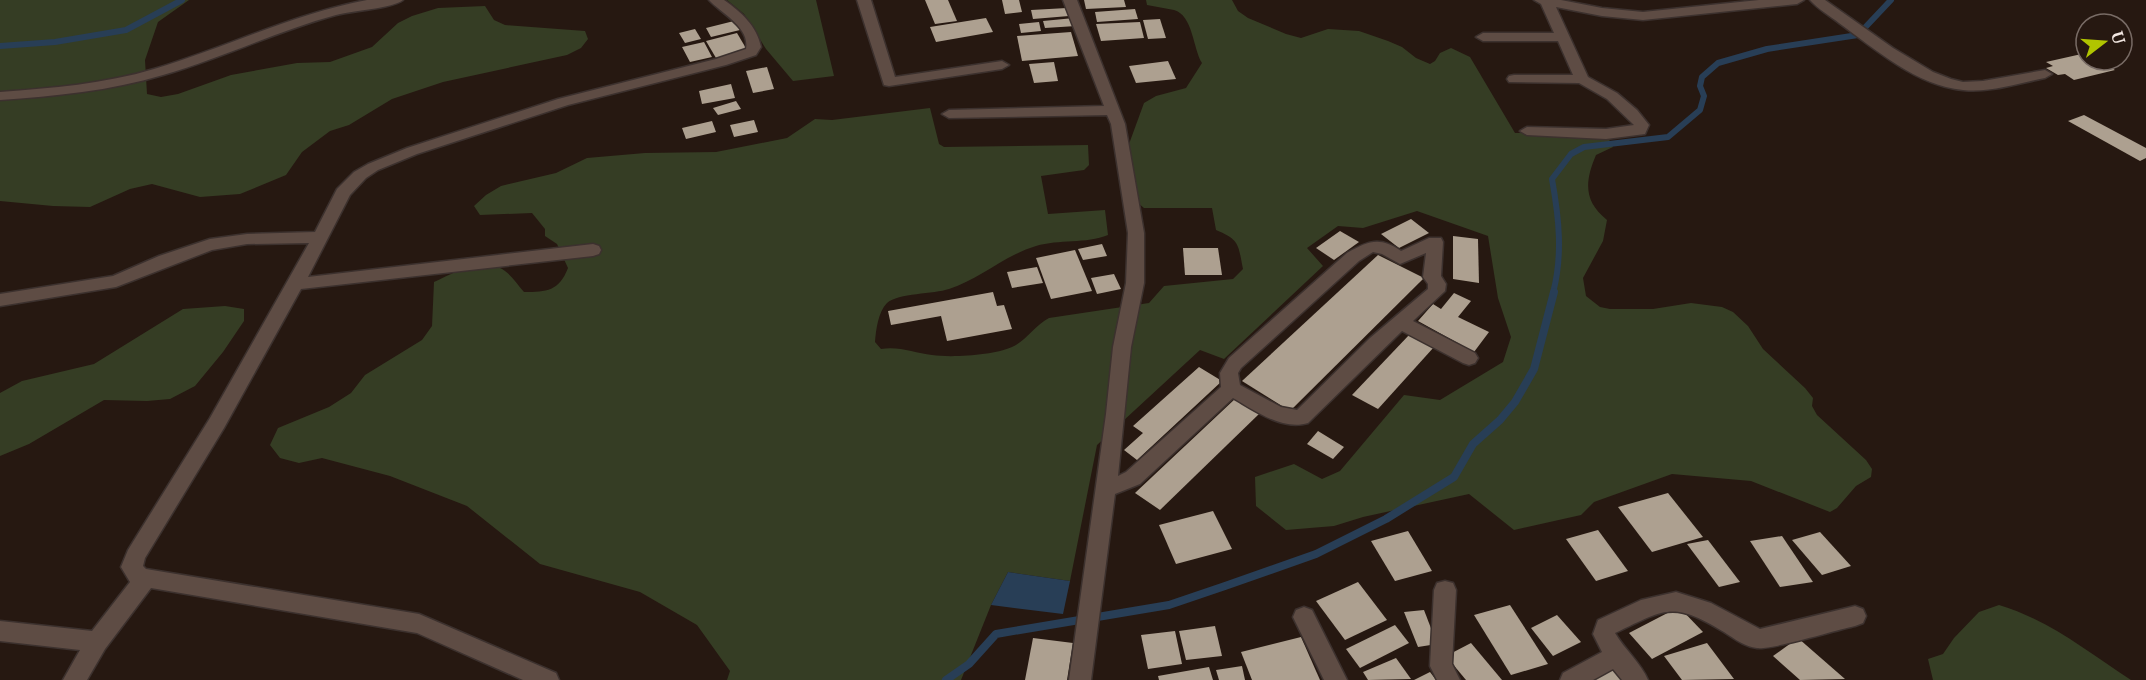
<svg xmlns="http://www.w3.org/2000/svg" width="2146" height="680" font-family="Merriweather,serif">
	<rect width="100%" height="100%" fill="#261811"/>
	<g fill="#353d24">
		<path d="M0,0H189L158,22L145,60L147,94L161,97L178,94L231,75L297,63L330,62L372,47L398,23L412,16L438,8L485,6L494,20L505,25L585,31L588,39L581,48L567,55L443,82L392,99L349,125L330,131L302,152L286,175L240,194L200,197L152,184L130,189L90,207L53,206L0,201Z"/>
		<path d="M727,0H816L834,76L793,81L766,49L744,14Z"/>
		<path d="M1146,0H1232L1238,11L1248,18L1286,34L1301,38L1328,29L1359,31L1388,41L1402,47L1416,58L1430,64L1435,61L1440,53L1451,48L1470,57L1515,133L1606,134L1613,147L1596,155C1585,181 1583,201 1607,220L1603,241L1583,278L1586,296L1600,307L1610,309H1653L1691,303L1722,307L1733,312L1748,326L1763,349L1805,388L1813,398L1812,406L1817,415L1866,460L1872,469L1871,477L1856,486L1837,508L1830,512L1751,481L1672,474L1594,502L1581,515L1514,530L1469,494L1363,517L1334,526L1286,530L1256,506L1255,477L1294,464L1322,479L1340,471L1404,395L1440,400L1503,362L1511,337L1498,298L1488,236L1417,211L1363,228L1338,226L1307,248L1323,266L1224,359L1200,350L1097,445L1070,581L1008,572L991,605L961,680H727L730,671L697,625L640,592L540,564L467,506L390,476L322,458L299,463L280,458L270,445L278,428L329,407L351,393L365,375L422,340L432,326L434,282C454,273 483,254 505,271C512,276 518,285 524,292C547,292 559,291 568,268L557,244L545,236V229L532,213L480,215L474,206L486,195L501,186L556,173L587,158L645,153L716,152L787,138L815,119L832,120L930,108L939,144L944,147L1088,145L1089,165L1084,170L1041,176L1048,214L1105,210L1108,235C1086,244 1059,239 1036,246C1005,255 980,279 949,289C934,294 898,293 887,303C878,312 876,330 875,342L881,349C899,346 915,353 932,355C952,358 995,355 1012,347C1026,341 1035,325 1049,318L1149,303L1164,286L1233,279L1243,269C1238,244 1240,240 1216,230L1212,208H1144L1138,203L1129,144L1144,103L1156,96L1186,88L1202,63C1193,49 1193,15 1174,10C1165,8 1156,7 1147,5Z"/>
		<path d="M225,306L244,309V321L223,352L195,386L170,399L147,401L104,400L29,444L0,456V393L22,381L94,364L183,309Z"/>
		<path d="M1999,605C2051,621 2086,651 2131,680H1933L1928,659L1943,654L1954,638L1979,612Z"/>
	</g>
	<path fill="#283e56" d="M1008,572L1070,581L1063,614L991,605Z"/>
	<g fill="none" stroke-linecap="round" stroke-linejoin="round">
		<g stroke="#283e56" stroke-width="6">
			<path d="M0,46L55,42L126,30L182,0"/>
			<path d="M1553,293C1563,255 1559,218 1552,179L1571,154L1584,147L1668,137L1700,110L1704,96L1700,86L1702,77L1718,63L1767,49L1858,35L1891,0"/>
		</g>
		<path stroke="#283e56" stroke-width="8" d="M946,680L969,664L996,634L1169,605L1225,586L1316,554L1386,519L1454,477L1473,444L1500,420L1515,402L1534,369L1554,292"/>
	</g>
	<g fill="#ada090">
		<path d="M925,0H948L957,21L935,24Z"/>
		<path d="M1002,0H1019L1022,12L1005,14Z"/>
		<path d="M1084,0H1124L1126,7L1086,9Z"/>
		<path d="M1067,8L1069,16L1033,19L1031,10Z"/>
		<path d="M1135,9L1138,19L1097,22L1095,12Z"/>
		<path d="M986,18L993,32L936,42L930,27Z"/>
		<path d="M1074,18L1076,26L1045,28L1043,21Z"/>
		<path d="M1160,19L1166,38L1148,39L1143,20Z"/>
		<path d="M734,21L740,30L711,37L706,28Z"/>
		<path d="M1039,22L1041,31L1021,33L1019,24Z"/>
		<path d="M1140,22L1144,38L1101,41L1096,24Z"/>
		<path d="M695,29L701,39L685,43L679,33Z"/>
		<path d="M1071,32L1078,56L1022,61L1017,36Z"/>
		<path d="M737,33L747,50L716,58L706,41Z"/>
		<path d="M704,42L712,57L690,62L682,47Z"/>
		<path d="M2086,53V60H2097L2115,70L2074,80L2065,74L2058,75L2046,68L2053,66L2046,62Z"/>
		<path d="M1168,61L1176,79L1136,83L1129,66Z"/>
		<path d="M1054,62L1058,81L1034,83L1029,64Z"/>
		<path d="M767,67L774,89L753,93L746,71Z"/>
		<path d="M731,84L735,98L702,104L699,91Z"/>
		<path d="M736,101L741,109L718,115L713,108Z"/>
		<path d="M2084,115L2146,148V158L2140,161L2068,121Z"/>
		<path d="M754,120L758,132L734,137L730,125Z"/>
		<path d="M712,121L716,132L686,139L682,128Z"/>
		<path d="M1411,219L1429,233L1399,248L1381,234Z"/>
		<path d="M1340,231L1359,242L1334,260L1316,248Z"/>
		<path d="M1453,236L1478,239L1479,283L1453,279Z"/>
		<path d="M1102,244L1107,256L1083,260L1078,249Z"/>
		<path d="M1183,248H1218L1222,275H1185Z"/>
		<path d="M1075,250L1092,291L1051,299L1036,258Z"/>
		<path d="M1378,255L1424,278L1290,411L1242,381Z"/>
		<path d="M1037,267L1043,283L1012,288L1007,272Z"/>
		<path d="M1114,274L1121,289L1097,294L1091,278Z"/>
		<path d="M993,292L997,306L1004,305L1012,329L947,341L941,316L891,325L888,311Z"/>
		<path d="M1454,293L1471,301L1458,317L1489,332L1474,352L1418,321L1433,304L1441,309Z"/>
		<path d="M1410,334L1434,347L1378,409L1352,395Z"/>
		<path d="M1199,367L1222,381L1137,460L1124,450L1143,433L1133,426Z"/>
		<path d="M1236,398L1260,413L1160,510L1135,493Z"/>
		<path d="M1318,431L1344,447L1333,459L1307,444Z"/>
		<path d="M1668,493L1703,537L1652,552L1618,507Z"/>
		<path d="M1213,511L1232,549L1176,564L1159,525Z"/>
		<path d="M1598,530L1628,571L1596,581L1566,539Z"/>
		<path d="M1408,531L1432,571L1395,581L1371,541Z"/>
		<path d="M1820,532L1851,566L1822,575L1792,540Z"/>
		<path d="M1782,536L1813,582L1780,587L1750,541Z"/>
		<path d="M1708,540L1740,582L1719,587L1687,544Z"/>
		<path d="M1358,582L1387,620L1345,640L1316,601Z"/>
		<path d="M1510,605L1548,664L1511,675L1474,615Z"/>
		<path d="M1679,607L1703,632L1652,659L1629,633Z"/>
		<path d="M1424,610L1437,644L1418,647L1404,612Z"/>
		<path d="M1557,615L1581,642L1553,656L1531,628Z"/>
		<path d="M1395,625L1409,643L1360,668L1346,649Z"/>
		<path d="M1215,626L1222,656L1186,660L1179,631Z"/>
		<path d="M1175,631L1182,664L1148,669L1141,635Z"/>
		<path d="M1301,637L1320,680H1252L1241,652Z"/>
		<path d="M1033,638L1073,643L1067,680H1025Z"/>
		<path d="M1798,638L1845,679L1800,680L1773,656Z"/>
		<path d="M1471,643L1502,680H1466L1446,656Z"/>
		<path d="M1707,643L1734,679L1682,680L1664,656Z"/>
		<path d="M1396,658L1411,679L1368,680L1363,672Z"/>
		<path d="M1242,666L1245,680H1219L1216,670Z"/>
		<path d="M1209,667L1213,680H1159L1158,676Z"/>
		<path d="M1621,667L1630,680H1580L1579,679Z"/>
		<path d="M1430,672L1436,680H1414Z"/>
	</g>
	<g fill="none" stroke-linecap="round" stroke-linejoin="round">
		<g stroke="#3c312e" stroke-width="3">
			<g id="minor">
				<path d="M367,0H403C394,8 351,11 336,15C277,31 222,58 163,75C110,91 55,96 0,100V92C52,88 104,84 154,69C225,48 293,14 367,0Z"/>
				<path d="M709,0H724C741,12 757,26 761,47L756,55L726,65L568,105L417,154L378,170L366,178L350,195L308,277L593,244L599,246L601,250L599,254L593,256L301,289L224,428L145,558L143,566L146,569L419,614L556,673L559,680H523L417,633L151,588L105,649L87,680H63L80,650L0,641V621L92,631L130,582L121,567L128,550L210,418L309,243L247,244L212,250L116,287L0,306V294L113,276L159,256L210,239L247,234L315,232L337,189L354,172L368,164L407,148L558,99L716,59L746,49C750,27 722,14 709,0Z"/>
				<path d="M857,0H871L895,77L1002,61L1009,65L1002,69L889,86L884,85Z"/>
				<path d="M1063,0H1077L1125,124L1144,233V283L1131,347L1118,476L1126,472L1221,387L1220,373L1229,358L1347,253C1368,241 1380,236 1401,251L1429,238H1441L1443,242L1441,276L1446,284L1445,291L1413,321L1475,353L1478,358L1475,363L1469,365L1463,363L1402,331L1308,423C1282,431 1254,410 1233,398L1140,484L1115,494L1091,680H1069L1106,414L1113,347L1126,283L1128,233L1111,124L1107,115L949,118L942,114L949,110L1104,106ZM1373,252L1382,254L1400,264L1426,253L1423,277L1428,284V289L1370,338L1297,410L1281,407L1240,385L1238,373L1241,368L1359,261Z"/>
				<path d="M1534,0H1561L1602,8L1643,12L1759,0H1804L1797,4L1643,20L1602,16L1556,7L1588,77L1617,93L1637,110L1649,125L1645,134L1606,139L1527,135L1520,131L1527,127L1606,129L1634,125L1607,99L1579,83L1509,82L1507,79L1509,76L1514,75H1573L1558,41H1483L1476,37L1483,33H1554L1541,4Z"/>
				<path d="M1810,0H1825L1893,48L1933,72L1951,79L1963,82L1983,81L2045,70L2052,74L2045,78C2019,83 1990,93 1963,90C1917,86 1875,49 1839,23C1830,16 1818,9 1810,0Z"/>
				<path d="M1445,581L1453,583L1456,590L1452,664L1460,680H1437L1430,666L1434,590L1437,583Z"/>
				<path d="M1676,592L1711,603L1760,629L1855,606L1863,609L1866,616L1863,623L1855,626C1836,630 1772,650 1757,648C1745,647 1735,639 1724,632C1673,601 1667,608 1615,633C1625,650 1641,663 1648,680H1622L1613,669L1593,680H1560L1563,673L1602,652L1593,634L1598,620L1641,600Z"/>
				<path d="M1304,607L1312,610L1347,680H1324L1293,617L1296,610Z"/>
			</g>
		</g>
		<use href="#minor" fill="#5e4c44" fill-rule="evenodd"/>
	</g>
	<g transform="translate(2104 42) rotate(73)"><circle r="28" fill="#261811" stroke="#786b65" stroke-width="1.5"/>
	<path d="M0-4.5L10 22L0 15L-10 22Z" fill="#b1c500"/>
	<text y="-9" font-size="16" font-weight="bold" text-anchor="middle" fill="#f2e7e2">U</text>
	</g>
</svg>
